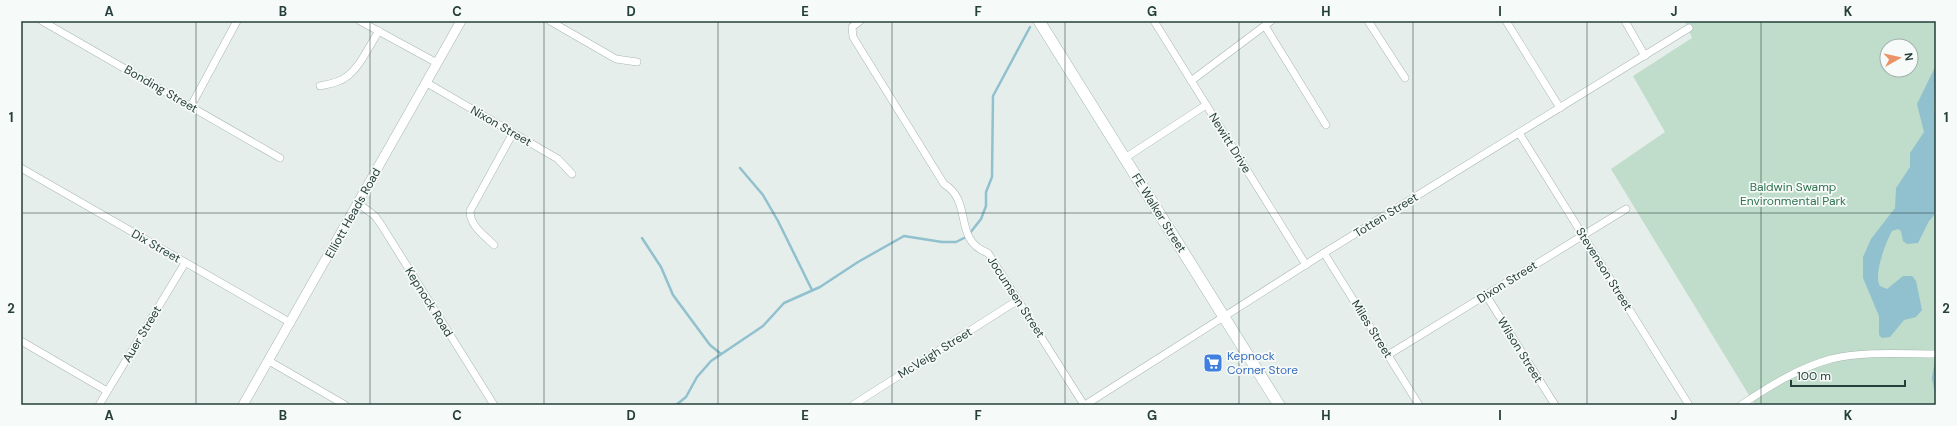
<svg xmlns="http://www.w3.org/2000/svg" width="1957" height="426" font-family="'DM Sans',sans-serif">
	<rect width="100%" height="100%" fill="#e5eeeb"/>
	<path fill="#bfddca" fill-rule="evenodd" d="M1685,21H1936V405H1755L1611,169L1665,132L1633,76L1692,38ZM1887,46H1911V70H1887Z"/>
	<path fill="#91c0cf" d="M1936,65L1934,109L1936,119V213L1929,221L1918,243L1907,244L1903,241L1901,231L1898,229L1892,231C1886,242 1873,275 1880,286L1887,289L1903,276H1912L1916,281L1922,310L1916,317L1904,320L1890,337L1882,338L1879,335V316L1863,278V257L1871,239L1895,208L1896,188L1910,167V153L1924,132L1917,104Z"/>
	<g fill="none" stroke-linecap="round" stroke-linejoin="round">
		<g stroke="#91c0cf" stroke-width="2.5">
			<path d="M740,168L763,195L778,221L812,290"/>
			<path d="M970,233L981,219L986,206V192L992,177L993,96L1030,27"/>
			<path d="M642,238L661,267L673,295L710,345L721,354"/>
			<path d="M1936,362L1933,378L1936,392"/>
			<path d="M676,405L686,397L697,377L711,361L763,326L784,303L820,287L858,262L904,236L942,242H956L966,237"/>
		</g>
		<g stroke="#a8b6b2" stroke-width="8">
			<g id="minor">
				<path d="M42,21L280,158"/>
				<path d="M360,21L437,63"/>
				<path d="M550,21L616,59L637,62"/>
				<path d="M860,21L852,27L853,37L944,184C974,202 952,240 988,253L1084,405"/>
				<path d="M1154,21L1306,265"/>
				<path d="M1368,21L1405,78"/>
				<path d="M1506,21L1560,108"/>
				<path d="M1625,21L1645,56"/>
				<path d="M1265,26L1326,125"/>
				<path d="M1191,81L1271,21"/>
				<path d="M427,83L558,159L572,174"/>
				<path d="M320,86C328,84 339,83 346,77C359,69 370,44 379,31"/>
				<path d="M191,106L237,21"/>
				<path d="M1519,133L1689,405"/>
				<path d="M1125,158L1206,105"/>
				<path d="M21,168L291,323"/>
				<path d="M359,204L375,216L382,226L494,405"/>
				<path d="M494,245C484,235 470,226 470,211L513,133"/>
				<path d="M1324,253L1419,405"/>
				<path d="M1486,295L1555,405"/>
				<path d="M21,341L107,391"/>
				<path d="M1388,355L1626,209"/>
				<path d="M269,361L345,405"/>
				<path d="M99,405L185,263"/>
				<path d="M853,405L1018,300"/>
				<path d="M1085,405L1324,253L1689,28"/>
				<path d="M1741,405C1770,386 1798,368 1831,359C1865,351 1902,354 1936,354"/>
			</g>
		</g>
		<g stroke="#a8b6b2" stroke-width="10">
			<path id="tertiary" d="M243,405L461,21"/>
		</g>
		<g stroke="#a4b9b3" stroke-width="12">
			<path id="secondary" d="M1039,21L1279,405"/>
		</g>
		<use href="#minor" stroke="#fff" stroke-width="7"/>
		<use href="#tertiary" stroke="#fff" stroke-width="9"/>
		<use href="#secondary" stroke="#fff" stroke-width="11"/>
	</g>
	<path fill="none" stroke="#253f3a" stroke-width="1" stroke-opacity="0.55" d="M196,21V405M370,21V405M544,21V405M718,21V405M892,21V405M1065,21V405M1239,21V405M1413,21V405M1587,21V405M1761,21V405M21,213H1936"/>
	<defs>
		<g id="supermarket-square" transform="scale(1)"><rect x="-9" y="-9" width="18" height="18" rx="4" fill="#3f7fe0" stroke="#f6faf8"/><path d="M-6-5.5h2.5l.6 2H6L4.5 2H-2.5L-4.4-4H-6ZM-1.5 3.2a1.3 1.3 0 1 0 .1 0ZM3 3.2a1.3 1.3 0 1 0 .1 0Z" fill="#fff"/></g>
	</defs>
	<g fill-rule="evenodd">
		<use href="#supermarket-square" x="1213" y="363"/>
	</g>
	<g text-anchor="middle" stroke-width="3.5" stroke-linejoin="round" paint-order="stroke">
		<g font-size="12" fill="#253f3a" stroke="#f6faf8">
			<text transform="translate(161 89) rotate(30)" y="4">Bonding Street</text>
			<text transform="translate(501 126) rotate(30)" y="4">Nixon Street</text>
			<text transform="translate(1230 143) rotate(58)" y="4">Newitt Drive</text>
			<text transform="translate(353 213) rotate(-61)" y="4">Elliott Heads Road</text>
			<text transform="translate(1159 213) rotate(58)" y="4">FE Walker Street</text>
			<text transform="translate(1386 215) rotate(-32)" y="4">Totten Street</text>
			<text transform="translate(156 246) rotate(30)" y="4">Dix Street</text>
			<text transform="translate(1604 269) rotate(58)" y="4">Stevenson Street</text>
			<text transform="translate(1507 282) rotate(-32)" y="4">Dixon Street</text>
			<text transform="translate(1016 297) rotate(57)" y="4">Jocumsen Street</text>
			<text transform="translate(429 302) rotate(58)" y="4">Kepnock Road</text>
			<text transform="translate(1372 329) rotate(58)" y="4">Miles Street</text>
			<text transform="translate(142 334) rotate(-59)" y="4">Auer Street</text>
			<text transform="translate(1520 350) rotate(58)" y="4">Wilson Street</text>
			<text transform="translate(935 353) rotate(-32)" y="4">McVeigh Street</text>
		</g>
		<g font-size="12" fill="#317451" stroke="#f6faf8">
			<text x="1793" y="191">Baldwin Swamp<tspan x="1793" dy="14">Environmental Park</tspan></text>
		</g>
		<g font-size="12" fill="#366cbe" stroke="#f6faf8" text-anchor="start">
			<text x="1227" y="360">Kepnock<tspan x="1227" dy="14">Corner Store</tspan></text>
		</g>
	</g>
	<rect width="1957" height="426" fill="none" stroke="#f6faf8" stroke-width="44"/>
	<g transform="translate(1899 58) rotate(82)"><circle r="19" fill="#f6faf8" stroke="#a2afac"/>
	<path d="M0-3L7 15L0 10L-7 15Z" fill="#eb9366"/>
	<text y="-6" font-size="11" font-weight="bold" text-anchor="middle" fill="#253f3a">N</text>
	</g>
	<path d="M1791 380v6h114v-6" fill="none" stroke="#253f3a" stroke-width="2"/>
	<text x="1797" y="380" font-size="12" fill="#253f3a" stroke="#f6faf8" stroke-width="3" paint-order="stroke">100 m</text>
	<rect x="22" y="22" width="1913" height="382" fill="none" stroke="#253f3a" stroke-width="1.5"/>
	<g font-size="13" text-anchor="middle" font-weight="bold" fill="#253f3a">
		<text x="109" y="16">A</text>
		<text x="283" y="16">B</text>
		<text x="457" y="16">C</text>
		<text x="631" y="16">D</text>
		<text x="805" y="16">E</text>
		<text x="978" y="16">F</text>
		<text x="1152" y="16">G</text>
		<text x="1326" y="16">H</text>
		<text x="1500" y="16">I</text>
		<text x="1674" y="16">J</text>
		<text x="1848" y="16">K</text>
		<text x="11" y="122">1</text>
		<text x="1946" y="122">1</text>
		<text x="11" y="313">2</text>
		<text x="1946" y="313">2</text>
		<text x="109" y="420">A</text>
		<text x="283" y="420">B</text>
		<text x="457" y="420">C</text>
		<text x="631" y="420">D</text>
		<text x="805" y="420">E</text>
		<text x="978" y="420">F</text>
		<text x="1152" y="420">G</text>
		<text x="1326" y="420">H</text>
		<text x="1500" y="420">I</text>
		<text x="1674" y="420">J</text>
		<text x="1848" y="420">K</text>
	</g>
</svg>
